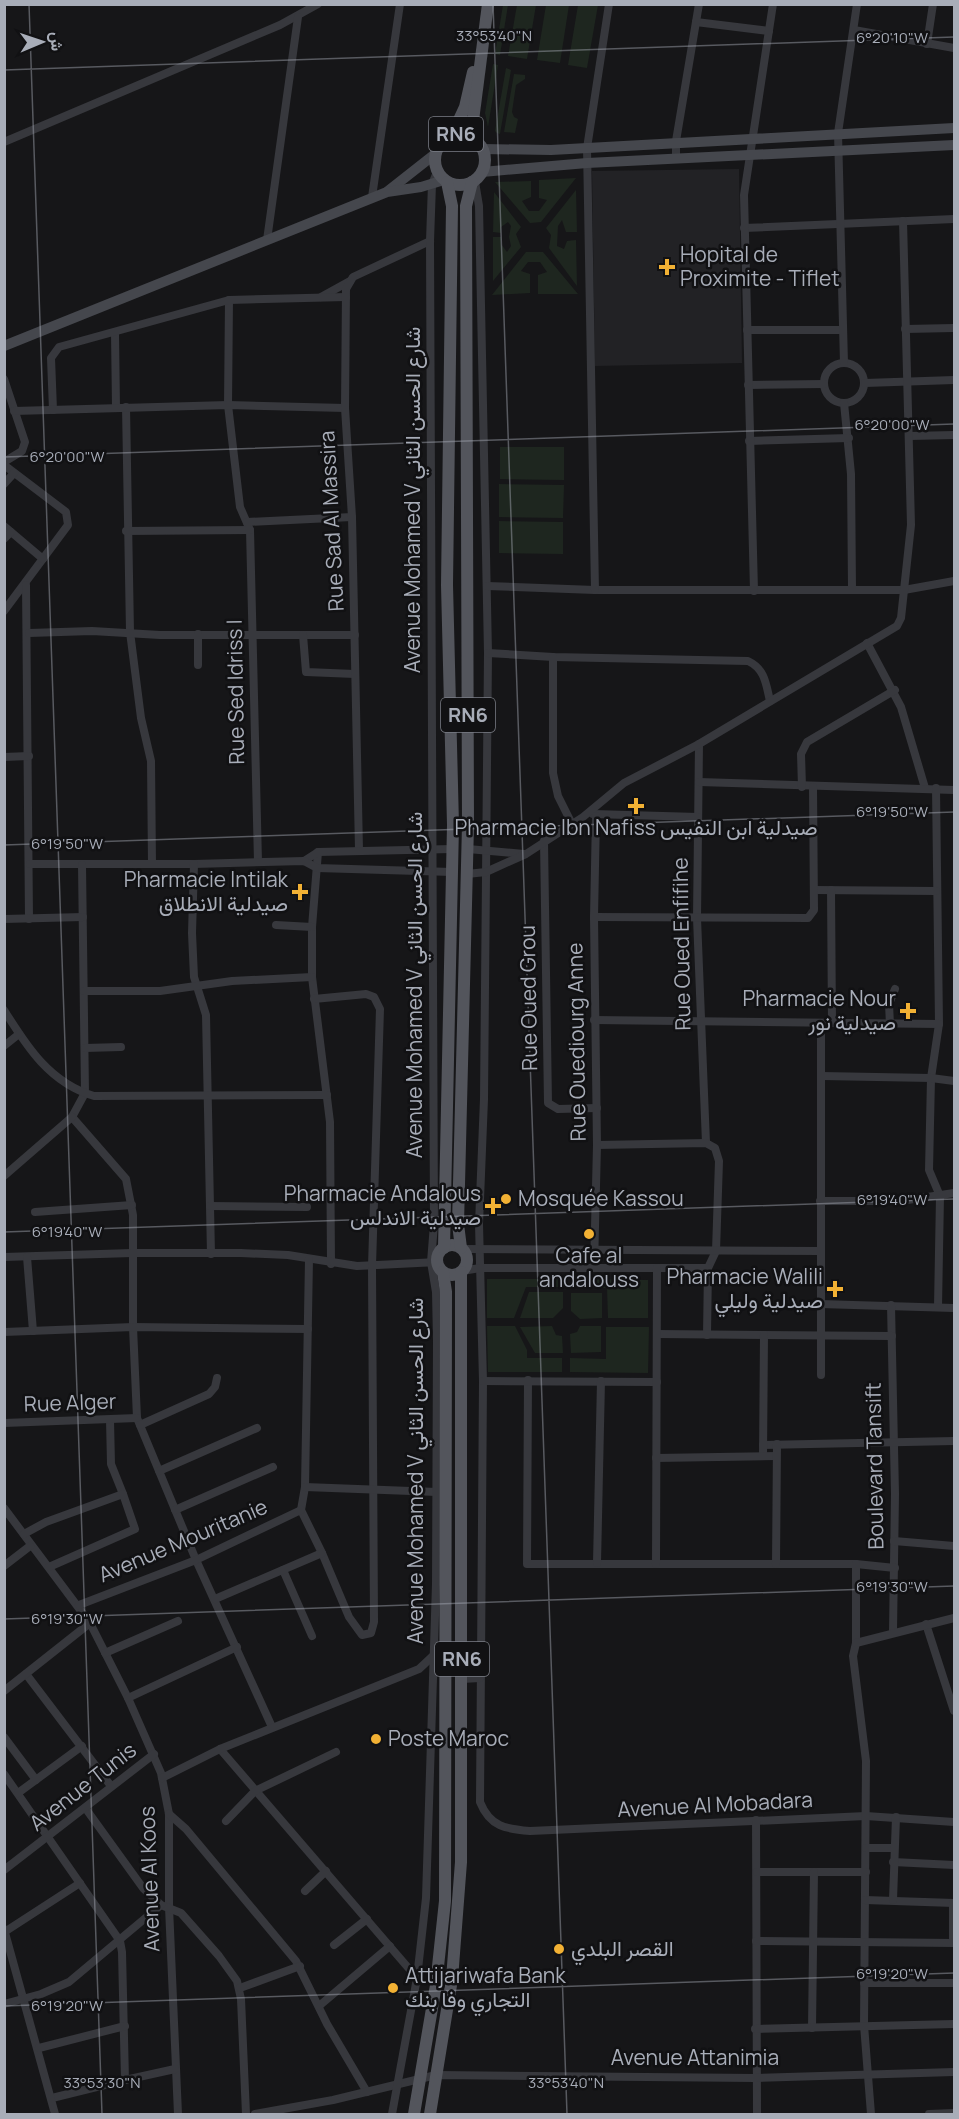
<svg xmlns="http://www.w3.org/2000/svg" width="959" height="2119" font-family="Manrope,Vazirmatn,sans-serif">
	<rect width="100%" height="100%" fill="#161618"/>
	<path fill="#222225" d="M739,169L742,363L595,366L592,171Z"/>
	<g fill="#1e261f">
		<path d="M503,5H508L500,55L495,54Z"/>
		<path d="M517,5H536L527,59L508,56Z"/>
		<path d="M546,5H569L560,63L537,60Z"/>
		<path d="M578,5H598L587,68L568,65Z"/>
		<path d="M493,64L498,65L488,127L485,113Z"/>
		<path d="M506,68L511,70L500,134L497,133L495,131Z"/>
		<path d="M514,74L525,75V79L516,85L512,112L514,117L518,119L515,133L504,132Z"/>
		<path d="M576,178L541,222L530,223L495,182L531,181V197L522,201L529,211H539L547,200L539,198V180Z"/>
		<path d="M576,190L577,232H566L562,220L558,226L557,246L564,249L567,241L576,240L577,286L549,248L551,235L546,228Z"/>
		<path d="M494,192L521,227L516,234L521,247L493,281V237H501V244L507,252L511,246L509,237L511,226L508,222L501,227V233L493,232Z"/>
		<path d="M526,252H543L578,294H538V275L547,272L540,262H528L521,271L530,274V293L492,295Z"/>
		<path d="M500,447H564V480L500,479Z"/>
		<path d="M499,484L564,485L563,518L499,517Z"/>
		<path d="M499,521L563,522V554L499,553Z"/>
		<path d="M487,1279H562L563,1287H526L514,1318H487Z"/>
		<path d="M571,1279L648,1280V1318H608L607,1288H571Z"/>
		<path d="M529,1292H563V1308L553,1318H520Z"/>
		<path d="M571,1293H602V1318L580,1319L571,1311Z"/>
		<path d="M487,1326H515L527,1350V1358H562V1372H488Z"/>
		<path d="M552,1326L556,1335L562,1336L563,1353H535L520,1327Z"/>
		<path d="M580,1326H601V1352L571,1353L570,1334L577,1332Z"/>
		<path d="M606,1327H649L648,1373L570,1372V1358L606,1359Z"/>
	</g>
	<g fill="none" stroke-linecap="round" stroke-linejoin="round">
		<g stroke="#37383d" stroke-width="8">
			<path d="M696,22L769,31"/>
			<path d="M854,30L954,48"/>
			<path d="M927,44L933,4"/>
			<path d="M4,142L280,25L318,4"/>
			<path d="M676,159V141L699,4"/>
			<path d="M475,182L479,206L488,653L484,1099L479,1224L483,1381L480,1802C490,1827 506,1829 530,1831L866,1816L954,1822"/>
			<path d="M372,197L400,4"/>
			<path d="M744,228L954,219"/>
			<path d="M267,240L298,17"/>
			<path d="M321,297L350,281"/>
			<path d="M229,300L228,405L240,507L250,530L258,862"/>
			<path d="M905,329L954,328"/>
			<path d="M747,330H843"/>
			<path d="M115,333L116,408"/>
			<circle cx="844" cy="383" r="20"/>
			<path d="M844,363L838,133L857,4"/>
			<path d="M4,379L25,442L22,451L4,462"/>
			<path d="M865,383L954,380"/>
			<path d="M748,385L824,384"/>
			<path d="M844,403L851,474L852,588"/>
			<path d="M126,407L130,632L141,718L151,761L152,864"/>
			<path d="M53,410L51,358L59,347L229,300L346,297"/>
			<path d="M14,411L228,405L345,408"/>
			<path d="M910,436L954,435"/>
			<path d="M749,441L849,438"/>
			<path d="M4,465L66,512L68,525L4,611"/>
			<path d="M4,484L14,473"/>
			<path d="M247,522L352,517"/>
			<path d="M4,526L43,559"/>
			<path d="M126,531L250,530"/>
			<path d="M4,539L11,532"/>
			<path d="M26,585L29,919"/>
			<path d="M487,586L595,590H904L954,581"/>
			<path d="M595,590L587,148L609,4"/>
			<path d="M754,591L744,195L773,4"/>
			<path d="M29,633L92,631L160,635H355"/>
			<path d="M198,634V665"/>
			<path d="M303,635L306,672L355,674"/>
			<path d="M867,643L901,707L925,788"/>
			<path d="M488,653L553,657L748,661C765,669 766,684 770,701"/>
			<path d="M553,657V773L558,796L572,824"/>
			<path d="M699,744L697,918L706,1143"/>
			<path d="M4,757L29,756"/>
			<path d="M699,782L954,790"/>
			<path d="M802,787L801,754L807,742L895,690"/>
			<path d="M936,788L939,1024L931,1078L929,1170L940,1196L938,1307"/>
			<path d="M593,814L698,817"/>
			<path d="M544,841L548,1103L558,1109L597,1108"/>
			<path d="M468,849L524,854"/>
			<path d="M359,850L352,517L345,408L346,289L353,277L430,241"/>
			<path d="M318,852L312,927V977L330,1122L331,1264"/>
			<path d="M304,861L318,852L452,849"/>
			<path d="M30,864H194L304,861L317,868L452,872"/>
			<path d="M194,864L192,933L194,977L206,1015L211,1254"/>
			<path d="M82,865L85,1093L72,1117L126,1179L133,1215V1327L137,1418L196,1560L272,1727"/>
			<path d="M467,874L486,872L526,854L583,817L624,783L699,744L897,626L901,618L911,525L903,221"/>
			<path d="M814,890L936,891"/>
			<path d="M831,890L832,1023"/>
			<path d="M594,917L808,918L814,910L813,787"/>
			<path d="M4,919L83,917"/>
			<path d="M276,925L312,927"/>
			<path d="M84,991H160L232,981L312,977"/>
			<path d="M4,1010C27,1047 50,1083 94,1096L327,1095"/>
			<path d="M594,1020L939,1024"/>
			<path d="M890,1025L889,1004L895,989"/>
			<path d="M4,1046L19,1034"/>
			<path d="M85,1048L121,1047"/>
			<path d="M822,1076L931,1078L954,1081"/>
			<path d="M597,1145L706,1143L715,1148L719,1161L716,1251L708,1268L707,1335"/>
			<path d="M4,1176L72,1117"/>
			<path d="M820,1201H901L954,1193"/>
			<path d="M210,1206L307,1207"/>
			<path d="M35,1212L132,1205"/>
			<path d="M462,1249L820,1251"/>
			<path d="M4,1257L132,1253H241L288,1255L357,1266L438,1262"/>
			<path d="M27,1257L33,1331"/>
			<path d="M309,1259L305,1487L301,1510L322,1553L349,1617L362,1635L371,1633L374,1622L372,1266L380,1009L374,997L366,994L314,999"/>
			<path d="M594,1268L597,1145L594,917L596,816"/>
			<path d="M462,1271L480,1268H708"/>
			<path d="M820,1304L954,1308"/>
			<path d="M891,1305L895,1494L893,1632"/>
			<path d="M4,1332L133,1327L308,1329"/>
			<path d="M657,1334L892,1336"/>
			<path d="M821,1375V1023"/>
			<path d="M528,1380L527,1564H856L895,1568"/>
			<path d="M483,1381L657,1382"/>
			<path d="M110,1420L111,1464L123,1494"/>
			<path d="M4,1423L137,1418"/>
			<path d="M140,1425L209,1394L215,1387L217,1378"/>
			<path d="M763,1445L954,1441"/>
			<path d="M763,1456L764,1335"/>
			<path d="M656,1458L776,1456"/>
			<path d="M159,1471L257,1428"/>
			<path d="M305,1487L437,1492"/>
			<path d="M4,1508L90,1623L128,1698L161,1773L169,1814V1907L178,2114"/>
			<path d="M175,1510L273,1467"/>
			<path d="M24,1534L46,1522L123,1494L135,1529L49,1567"/>
			<path d="M894,1541L954,1546"/>
			<path d="M597,1563L601,1381"/>
			<path d="M656,1564L657,1268"/>
			<path d="M776,1564L777,1444"/>
			<path d="M856,1564V1643L853,1656L866,1761L864,2025L871,2114"/>
			<path d="M4,1566L30,1546"/>
			<path d="M283,1570L312,1636"/>
			<path d="M215,1599L322,1553"/>
			<path d="M79,1605L196,1560L301,1510"/>
			<path d="M926,1624L954,1711"/>
			<path d="M856,1643L954,1618"/>
			<path d="M105,1653L178,1621"/>
			<path d="M462,1654L480,1653"/>
			<path d="M26,1674L111,1786"/>
			<path d="M462,1679L480,1678"/>
			<path d="M4,1691L90,1623"/>
			<path d="M128,1698L237,1647"/>
			<path d="M4,1737L36,1780"/>
			<path d="M220,1749L417,1978"/>
			<path d="M4,1774L120,1941L122,1952L125,2080L52,2098"/>
			<path d="M162,1778L220,1749L419,1669L435,1654"/>
			<path d="M18,1793L82,1746"/>
			<path d="M86,1809L143,1888L161,1905L181,1913L219,1956L237,1981L241,1999L246,2114"/>
			<path d="M169,1814L186,1829L296,1961L327,2024L367,2092"/>
			<path d="M756,1820L757,2114"/>
			<path d="M226,1821L255,1791L336,1752"/>
			<path d="M866,1848H894"/>
			<path d="M893,1862L954,1865"/>
			<path d="M4,1870L154,1754"/>
			<path d="M757,1872H866"/>
			<path d="M305,1891L326,1871"/>
			<path d="M865,1900L954,1903"/>
			<path d="M893,1900L896,1817"/>
			<path d="M953,1903V1943"/>
			<path d="M4,1929L55,2114"/>
			<path d="M6,1931L80,1883"/>
			<path d="M756,1941L954,1943"/>
			<path d="M334,1945L367,1919"/>
			<path d="M864,1983H954"/>
			<path d="M240,1988L300,1966"/>
			<path d="M4,2004L41,1994L69,1982L161,1905"/>
			<path d="M319,2006L390,1946"/>
			<path d="M812,2028L814,1872"/>
			<path d="M755,2029L954,2024"/>
			<path d="M39,2048L125,2026"/>
			<path d="M125,2080L175,2069"/>
			<path d="M255,2114L333,2100L436,2075L755,2078L954,2072"/>
			<path d="M392,2114L417,1978L426,1898L436,1584L437,1341L436,1292L431,1262L434,1224L430,241L432,184L437,172"/>
			<path d="M929,2114L954,2113"/>
		</g>
		<g stroke="#45474d" stroke-width="10">
			<path d="M483,149L551,150L954,128"/>
			<path d="M482,172L587,163L954,145"/>
			<path d="M388,191L435,154"/>
			<path d="M4,346L387,192L421,187L444,180"/>
		</g>
		<g stroke="#53555c" stroke-width="12">
			<circle cx="460" cy="160" r="25"/>
			<path d="M452,135L465,107L473,72"/>
			<path d="M471,136L488,4"/>
			<circle cx="452" cy="1260" r="15"/>
			<path d="M444,1248L453,825L447,585L452,206L447,182"/>
			<path d="M461,1248L458,1224L468,825L466,206L472,182"/>
			<path d="M414,2114L436,1985L445,1901L446,1292L443,1272"/>
			<path d="M430,2114L452,1979L461,1862V1272"/>
		</g>
	</g>
	<path fill="none" stroke="#a8adb8" stroke-width="1.5" stroke-opacity="0.45" d="M29,4L102,2114M493,4L567,2114M4,70L954,37M4,457L954,424M4,845L954,812M4,1232L954,1199M4,1619L954,1586M4,2006L954,1973"/>
	<g fill="#f2b134" stroke="#111113" stroke-width="2">
		<path d="M664 258h6v6h6v6h-6v6h-6v-6h-6v-6h6z"/>
		<path d="M633 797h6v6h6v6h-6v6h-6v-6h-6v-6h6z"/>
		<path d="M297 883h6v6h6v6h-6v6h-6v-6h-6v-6h6z"/>
		<path d="M905 1002h6v6h6v6h-6v6h-6v-6h-6v-6h6z"/>
		<circle cx="506" cy="1199" r="6"/>
		<path d="M490 1197h6v6h6v6h-6v6h-6v-6h-6v-6h6z"/>
		<circle cx="589" cy="1234" r="6"/>
		<path d="M832 1280h6v6h6v6h-6v6h-6v-6h-6v-6h6z"/>
		<circle cx="376" cy="1739" r="6"/>
		<circle cx="559" cy="1949" r="6"/>
		<circle cx="393" cy="1988" r="6"/>
	</g>
	<g text-anchor="middle" stroke-width="5" stroke-linejoin="round" paint-order="stroke">
		<g fill="#111113" stroke="#7b7e86" stroke-width="1.5">
			<rect x="429" y="117" width="54" height="34" rx="4.5"/>
			<rect x="441" y="698" width="54" height="34" rx="4.5"/>
			<rect x="435" y="1642" width="54" height="34" rx="4.5"/>
		</g>
		<g font-size="20" font-weight="bold" fill="#a8adb8">
			<text x="456" y="141">RN6</text>
			<text x="468" y="722">RN6</text>
			<text x="462" y="1666">RN6</text>
		</g>
		<g font-size="21" fill="#a8adb8" stroke="#111113" text-anchor="start">
			<text x="680" y="262">Hopital de<tspan x="680" dy="24">Proximite - Tiflet</tspan></text>
			<text x="636" y="835" text-anchor="middle">Pharmacie Ibn Nafiss صيدلية ابن النفيس</text>
			<text x="288" y="887" text-anchor="end">Pharmacie Intilak<tspan x="288" dy="24">صيدلية الانطلاق</tspan></text>
			<text x="896" y="1006" text-anchor="end">Pharmacie Nour<tspan x="896" dy="24">صيدلية نور</tspan></text>
			<text x="481" y="1201" text-anchor="end">Pharmacie Andalous<tspan x="481" dy="24">صيدلية الاندلس</tspan></text>
			<text x="518" y="1206">Mosquée Kassou</text>
			<text x="589" y="1263" text-anchor="middle">Cafe al<tspan x="589" dy="24">andalouss</tspan></text>
			<text x="823" y="1284" text-anchor="end">Pharmacie Walili<tspan x="823" dy="24">صيدلية وليلي</tspan></text>
			<text x="388" y="1746">Poste Maroc</text>
			<text x="571" y="1956">القصر البلدي</text>
			<text x="405" y="1983">Attijariwafa Bank<tspan x="405" dy="24">التجاري وفا بنك</tspan></text>
		</g>
		<g font-size="21" fill="#a8adb8" stroke="#111113">
			<text transform="translate(413 500) rotate(-90)" y="7">Avenue Mohamed V شارع الحسن الثاني</text>
			<text transform="translate(332 521) rotate(-93)" y="7">Rue Sad Al Massira</text>
			<text transform="translate(236 692) rotate(-91)" y="7">Rue Sed Idriss I</text>
			<text transform="translate(682 944) rotate(-91)" y="7">Rue Oued Enfifihe</text>
			<text transform="translate(415 985) rotate(-90)" y="7">Avenue Mohamed V شارع الحسن الثاني</text>
			<text transform="translate(529 998) rotate(-91)" y="7">Rue Oued Grou</text>
			<text transform="translate(577 1042) rotate(-91)" y="7">Rue Ouediourg Anne</text>
			<text transform="translate(70 1403) rotate(-2)" y="7">Rue Alger</text>
			<text transform="translate(875 1466) rotate(-91)" y="7">Boulevard Tansift</text>
			<text transform="translate(416 1471) rotate(-90)" y="7">Avenue Mohamed V شارع الحسن الثاني</text>
			<text transform="translate(183 1541) rotate(-23)" y="7">Avenue Mouritanie</text>
			<text transform="translate(83 1787) rotate(-38)" y="7">Avenue Tunis</text>
			<text transform="translate(715 1805) rotate(-3)" y="7">Avenue Al Mobadara</text>
			<text transform="translate(150 1879) rotate(-92)" y="7">Avenue Al Koos</text>
			<text x="695" y="2065">Avenue Attanimia</text>
		</g>
	</g>
	<g font-size="15" text-anchor="middle" fill="#a8adb8" stroke="#111113" stroke-width="5" stroke-linejoin="round" paint-order="stroke">
		<text x="494" y="41">33°53'40"N</text>
		<text x="892" y="43">6°20'10"W</text>
		<text x="892" y="430">6°20'00"W</text>
		<text x="67" y="462">6°20'00"W</text>
		<text x="892" y="817">6°19'50"W</text>
		<text x="67" y="849">6°19'50"W</text>
		<text x="892" y="1205">6°19'40"W</text>
		<text x="67" y="1237">6°19'40"W</text>
		<text x="892" y="1592">6°19'30"W</text>
		<text x="67" y="1624">6°19'30"W</text>
		<text x="892" y="1979">6°19'20"W</text>
		<text x="67" y="2011">6°19'20"W</text>
		<text x="102" y="2088">33°53'30"N</text>
		<text x="566" y="2088">33°53'40"N</text>
	</g>
	<rect width="959" height="2119" fill="none" stroke="#a8adb8" stroke-width="12"/>
	<g transform="translate(42 42) rotate(88)" stroke="#111113" stroke-width="4.5" paint-order="stroke">
	<path d="M0-4.5L10 22L0 15L-10 22Z" fill="#a8adb8"/>
	<text y="-9" font-size="16" font-weight="bold" text-anchor="middle" fill="#a8adb8">ش</text>
	</g>
</svg>
